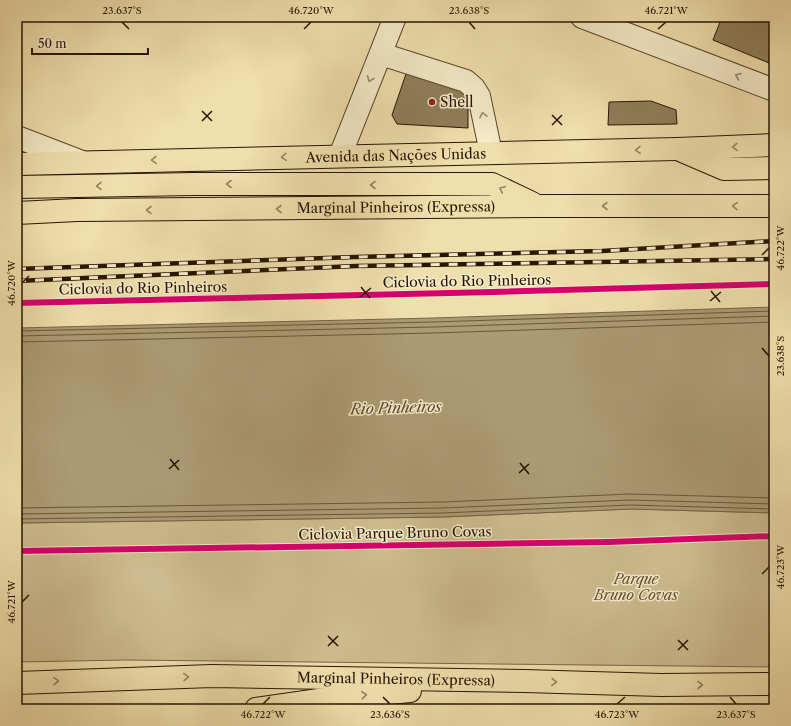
<svg xmlns="http://www.w3.org/2000/svg" width="791" height="726" font-family="'Libre Caslon Text',serif">
	<rect width="100%" height="100%" fill="#efdfac"/>
	<filter id="stains"><feTurbulence type="fractalNoise" baseFrequency=".005" numOctaves="4"/><feColorMatrix values="0 0 0 0 .2 0 0 0 0 .09 0 0 0 0 .02 0 0 0 .5 -.17"/></filter>
	<radialGradient id="worn" r=".72"><stop offset=".6" stop-color="#630" stop-opacity="0"/><stop offset="1" stop-color="#630" stop-opacity=".3"/></radialGradient>
	<path fill="#cdbc8f" stroke="#7a6848" d="M631,509L774,513V667L126,660L17,662V523L442,517Z"/>
	<path fill="#ab9a72" stroke="#766444" d="M774,307V513L631,509L442,517L17,523V328L433,318Z"/>
	<g fill="none" stroke-linecap="round" stroke-linejoin="round">
		<g stroke="#695739" stroke-width="1">
			<path d="M17,331L433,322L774,311"/>
			<path d="M17,336L433,327L774,316"/>
			<path d="M17,342L434,333L774,322"/>
			<path d="M17,508L442,502L630,494L774,498"/>
			<path d="M17,514L442,508L630,500L774,504"/>
			<path d="M17,519L442,513L630,505L774,509"/>
		</g>
	</g>
	<g fill="#8f7e59" stroke="#271400">
		<path d="M722,17H774V65L713,40Z"/>
		<path d="M407,71L468,90V128L397,124L392,115Z"/>
		<path d="M651,101L676,110L677,124L608,125L609,102Z"/>
	</g>
	<g fill="none" stroke-linecap="round" stroke-linejoin="round">
		<g stroke="#59472b" stroke-width="24">
			<g id="minor">
				<path d="M582,17L774,90"/>
				<path d="M381,54L466,81L474,88L479,96L491,153"/>
				<path d="M17,137L82,162"/>
				<path d="M340,156L395,17"/>
			</g>
		</g>
		<g stroke="#271400" stroke-width="24">
			<g id="highway">
				<path d="M682,151L724,169L774,168"/>
				<path id="s1" d="M17,164L677,149L774,145"/>
				<path d="M17,187L194,184H492L532,203"/>
				<path id="s2" d="M17,213L77,210L537,206H774"/>
				<path id="s3" d="M17,683L212,676L524,681L661,685L774,684"/>
				<path d="M256,709L326,699L410,691"/>
			</g>
		</g>
		<use href="#minor" stroke="#f5eac9" stroke-width="22"/>
		<use href="#highway" stroke="#efdfac" stroke-width="22"/>
		<g stroke="#271400" stroke-width="4.5">
			<g id="rail">
				<path d="M17,269L355,257L602,251L774,241"/>
				<path d="M17,281L356,266L774,259"/>
			</g>
		</g>
		<use href="#rail" stroke="#f5eac9" stroke-width="3" stroke-dasharray="9" stroke-linecap="butt"/>
		<g stroke="#f5eac9" stroke-width="8">
			<g id="cycleway">
				<path d="M17,303L493,292L774,284"/>
				<path d="M17,551L609,542L774,536"/>
			</g>
		</g>
		<use href="#cycleway" stroke="#d6006c" stroke-width="6"/>
	</g>
	<defs><path id="oneway-chevron" d="M-2-3.5L2.5 0L-2 3.5" fill="none" stroke-width="1.6" stroke-linecap="round" stroke-linejoin="round"/></defs>
	<g stroke="#988a6f">
		<use href="#oneway-chevron" transform="translate(738 76) rotate(-159)"/>
		<use href="#oneway-chevron" transform="translate(370 79) rotate(112)"/>
		<use href="#oneway-chevron" transform="translate(483 115) rotate(-102)"/>
	</g>
	<g stroke="#95845f">
		<use href="#oneway-chevron" transform="translate(735 147) rotate(177)"/>
		<use href="#oneway-chevron" transform="translate(638 150) rotate(179)"/>
		<use href="#oneway-chevron" transform="translate(284 157) rotate(179)"/>
		<use href="#oneway-chevron" transform="translate(154 160) rotate(179)"/>
		<use href="#oneway-chevron" transform="translate(229 184) rotate(-180)"/>
		<use href="#oneway-chevron" transform="translate(373 185) rotate(-180)"/>
		<use href="#oneway-chevron" transform="translate(99 186) rotate(179)"/>
		<use href="#oneway-chevron" transform="translate(502 189) rotate(-155)"/>
		<use href="#oneway-chevron" transform="translate(605 206) rotate(180)"/>
		<use href="#oneway-chevron" transform="translate(735 206) rotate(-179)"/>
		<use href="#oneway-chevron" transform="translate(279 209) rotate(180)"/>
		<use href="#oneway-chevron" transform="translate(149 210) rotate(180)"/>
		<use href="#oneway-chevron" transform="translate(186 677) rotate(-2)"/>
		<use href="#oneway-chevron" transform="translate(56 681) rotate(-2)"/>
		<use href="#oneway-chevron" transform="translate(554 682) rotate(2)"/>
		<use href="#oneway-chevron" transform="translate(700 685)"/>
		<use href="#oneway-chevron" transform="translate(364 695) rotate(-5)"/>
	</g>
	<path fill="none" stroke="#271400" stroke-width="1.5" d="M122,22L129,29M469,22L475,29M304,29L311,22M658,29L666,22M202,111L212,121M552,115L562,125M202,121L212,111M552,125L562,115M762,255L769,248M22,283L29,276M361,287L370,298M711,291L720,302M360,297L371,288M710,301L721,292M762,348L769,356M170,459L179,470M520,463L529,474M169,469L179,460M519,473L529,464M762,574L769,567M22,602L29,595M328,636L338,646M678,640L688,650M328,646L338,636M678,650L688,640M383,697L390,704M730,697L736,704M263,704L270,697M617,704L625,697"/>
	<circle fill="#8f2418" stroke="#f5eac9" stroke-width="1.5" cx="432" cy="102" r="4"/>
	<g text-anchor="middle" stroke-width="3" stroke-linejoin="round" paint-order="stroke">
		<g font-size="14" fill="#271400" stroke="#f5eac9" text-anchor="start">
			<text x="440" y="107">Shell</text>
		</g>
		<g font-size="14" fill="#271400" stroke="#f5eac9">
			<text dy="5" stroke="none"><textPath href="#s1" startOffset="379">Avenida das Nações Unidas</textPath></text>
			<text dy="5" stroke="none"><textPath href="#s2" startOffset="379">Marginal Pinheiros (Expressa)</textPath></text>
			<text transform="translate(467 281) rotate(-1)" y="5">Ciclovia do Rio Pinheiros</text>
			<text transform="translate(143 288) rotate(-1)" y="5">Ciclovia do Rio Pinheiros</text>
			<text transform="translate(395 533) rotate(-1)" y="5">Ciclovia Parque Bruno Covas</text>
			<text dy="5" stroke="none"><textPath href="#s3" startOffset="379">Marginal Pinheiros (Expressa)</textPath></text>
		</g>
		<g font-size="14" font-style="italic" fill="#614f32" stroke="#f5eac9">
			<text x="636" y="584">Parque<tspan x="636" dy="16">Bruno Covas</tspan></text>
		</g>
		<g font-size="15" font-style="italic" fill="#5c4a2e" stroke="#f5eac9">
			<text transform="translate(396 408) rotate(-2)" y="5">Rio Pinheiros</text>
		</g>
	</g>
	<rect width="791" height="726" fill="none" stroke="#efdfac" stroke-width="44"/>
	<path d="M32 48v6h116v-6" fill="none" stroke="#271400" stroke-width="2"/>
	<text x="38" y="48" font-size="12" fill="#271400" stroke="#f5eac9" stroke-width="3" paint-order="stroke">50 m</text>
	<rect x="22" y="22" width="747" height="682" fill="none" stroke="#271400" stroke-width="1.5"/>
	<g font-size="10" text-anchor="middle" fill="#271400">
		<text x="122" y="14">23.637°S</text>
		<text x="311" y="14">46.720°W</text>
		<text x="469" y="14">23.638°S</text>
		<text x="666" y="14">46.721°W</text>
		<text transform="translate(780 248) rotate(-90)" y="4">46.722°W</text>
		<text transform="translate(11 283) rotate(-90)" y="4">46.720°W</text>
		<text transform="translate(780 356) rotate(-90)" y="4">23.638°S</text>
		<text transform="translate(780 567) rotate(-90)" y="4">46.723°W</text>
		<text transform="translate(11 602) rotate(-90)" y="4">46.721°W</text>
		<text x="263" y="718">46.722°W</text>
		<text x="390" y="718">23.636°S</text>
		<text x="617" y="718">46.723°W</text>
		<text x="736" y="718">23.637°S</text>
	</g>
	<rect width="100%" height="100%" filter="url(#stains)"/>
	<rect width="100%" height="100%" fill="url(#worn)"/>
</svg>
